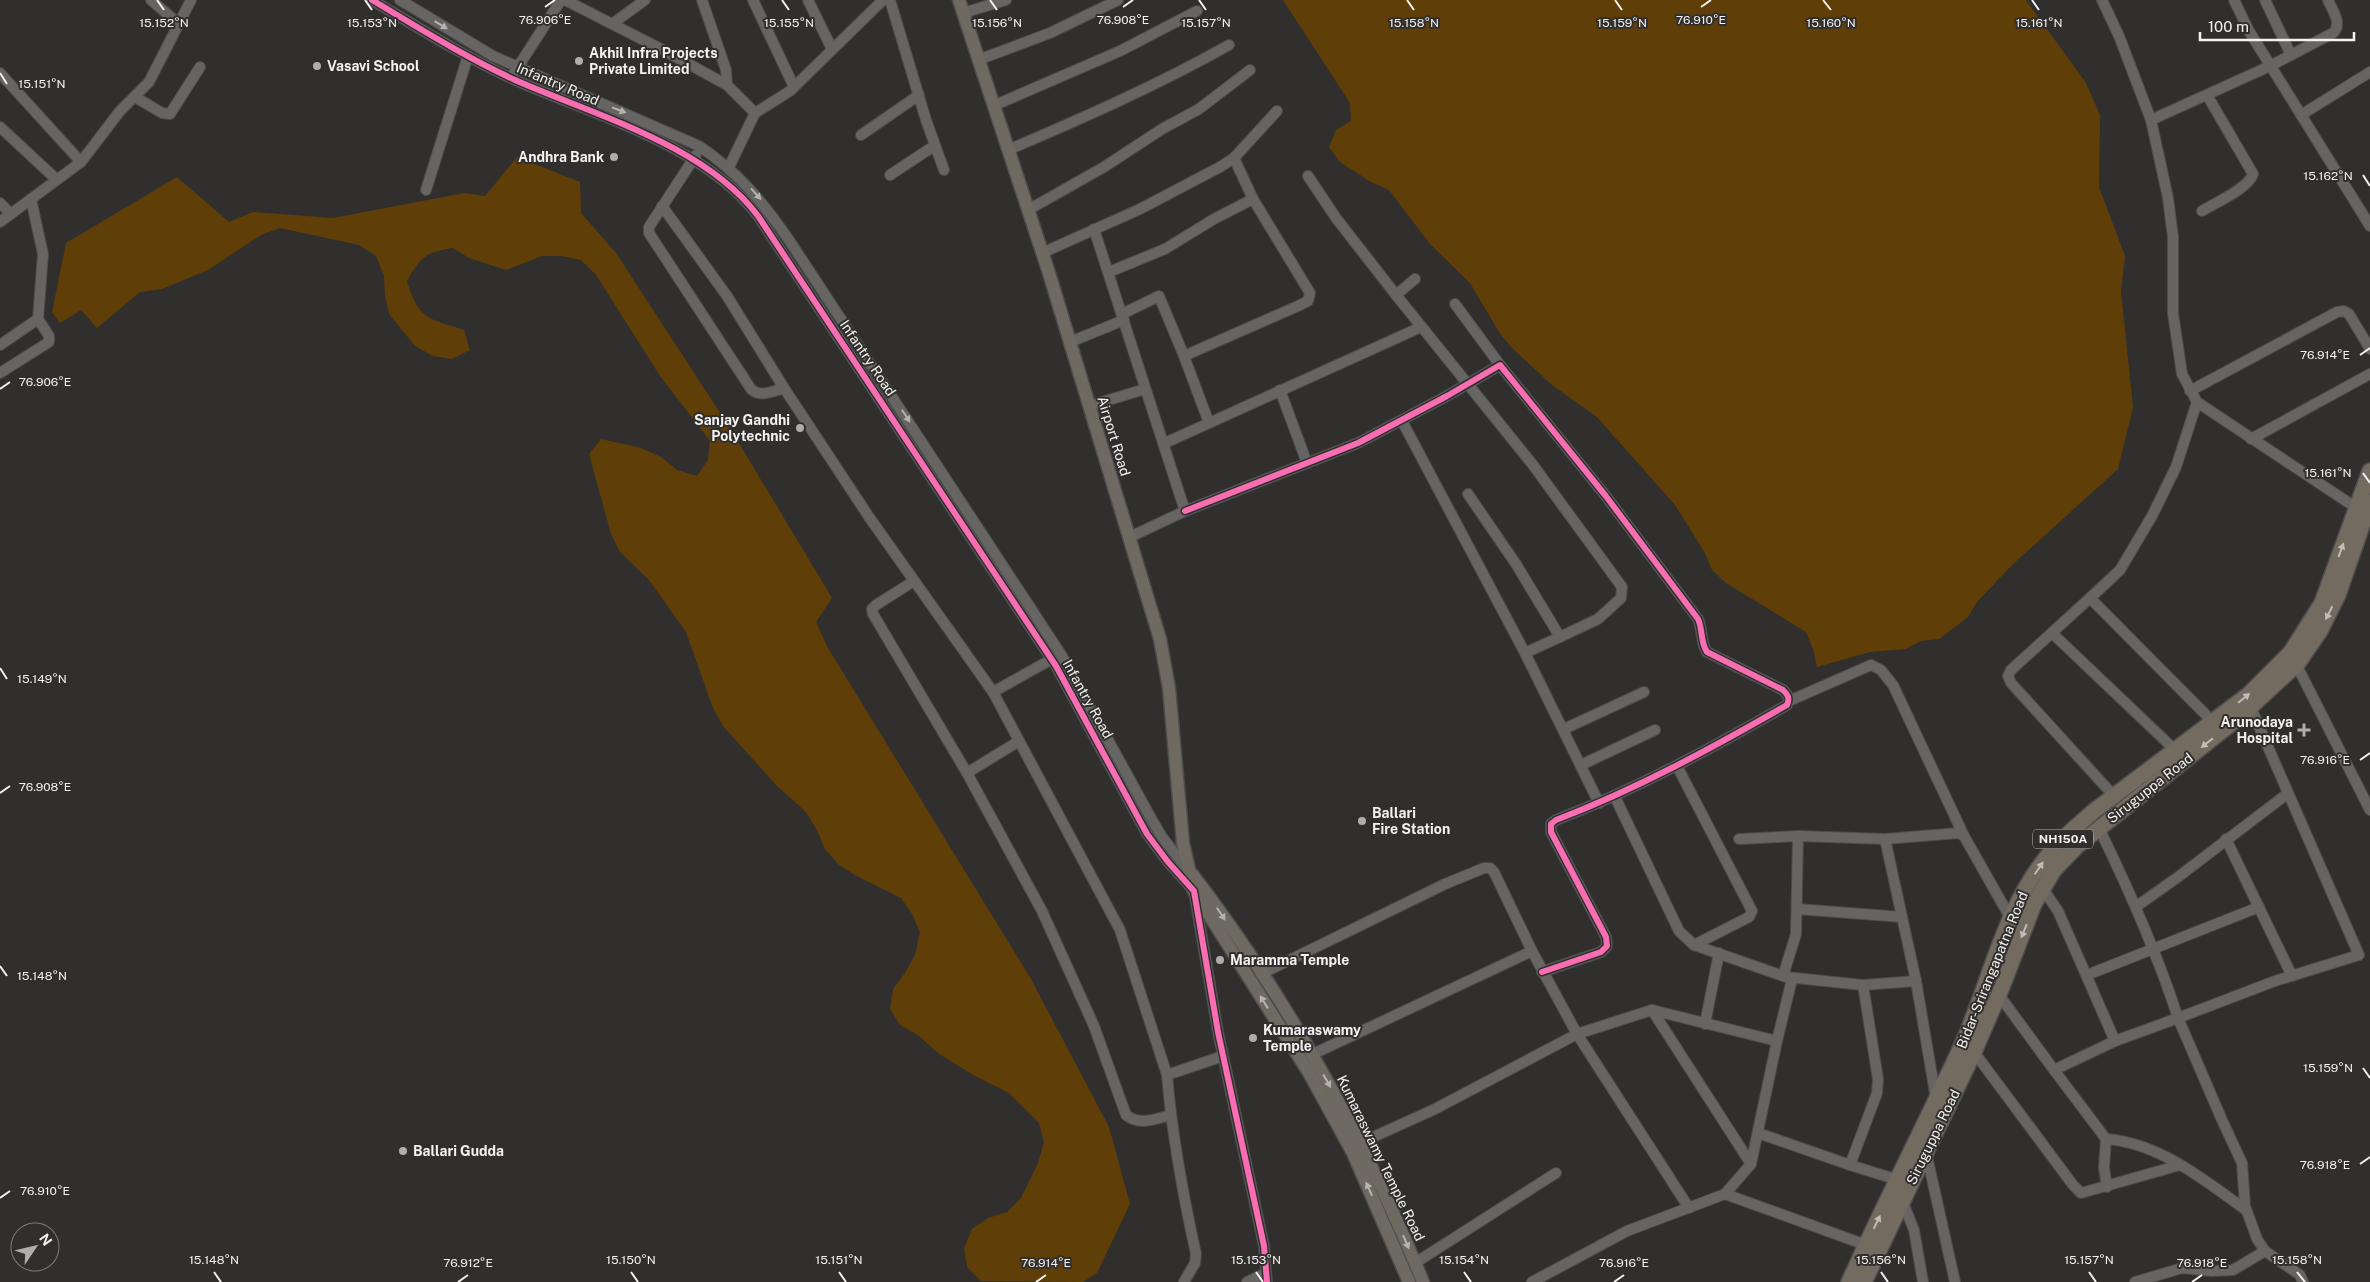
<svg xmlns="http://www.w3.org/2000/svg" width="2370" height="1282" font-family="'Public Sans',sans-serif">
	<rect width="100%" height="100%" fill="#302f2e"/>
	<g fill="#603e08">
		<path d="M1283,0H2026L2086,83L2100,115L2099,187L2125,256L2121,291L2133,407L2118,469L2012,565L1977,602L1968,617L1939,639L1921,641L1905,649L1870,652L1817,667L1813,649L1806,632L1726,583L1712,570L1705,553L1675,505L1597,417L1552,385L1511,347L1499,332L1470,283L1430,244L1389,190L1371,182L1340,162L1329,147L1336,130L1351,121L1350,103Z"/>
		<path d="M517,157L580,182L581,213L616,253L728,425L832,598L816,622L828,648L1031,979L1109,1127L1130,1204L1097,1273L1083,1282L981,1281L967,1267L964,1248L972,1229L988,1218L1007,1212L1021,1198L1038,1163L1044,1142L1039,1123L1009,1093L975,1076L939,1054L918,1035L900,1025L890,1009L893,989L905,973L915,955L920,932L912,914L901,898L855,875L838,864L825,849L817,830L806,812L777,786L723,726L713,708L686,632L649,580L620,552L611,534L589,454L601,439L641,448L661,457L677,470L697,476L708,460L710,441L660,376L596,275L581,260L562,256H542L506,270L469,258L453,248C426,252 420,257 407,281C418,320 430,319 464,330L470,350L452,359L433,356L415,346L389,314L385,296L384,276L376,256L359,245L280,228L261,235L208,270L162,289L140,292L97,328L81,310L60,323L52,312L66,243L177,177L229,222L253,212L333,218L464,193L485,196Z"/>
	</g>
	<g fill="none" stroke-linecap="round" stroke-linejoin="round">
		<g stroke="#4c4c4b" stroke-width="12">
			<g id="minor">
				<path d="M151,0L179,24"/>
				<path d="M372,0C419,28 465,57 515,80C594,115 705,145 758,216L1056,666L1147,834L1168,862L1194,891L1218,1032L1264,1246L1267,1282"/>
				<path d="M400,0L493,56L699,146C739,173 762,201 789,240L1062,656L1152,820L1162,837L1188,870"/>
				<path d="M565,0L665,51L727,85L755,113L729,167"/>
				<path d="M702,0L726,70L727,85"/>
				<path d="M753,0L794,87"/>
				<path d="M808,0L832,49"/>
				<path d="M890,0L926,120L944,170"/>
				<path d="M2102,0L2119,36L2151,120L2168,198L2173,237V313L2182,374L2197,402"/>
				<path d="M2234,0L2249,31L2370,226"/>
				<path d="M2265,0L2291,55"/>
				<path d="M963,13L1006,0"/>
				<path d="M612,24L645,0"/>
				<path d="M978,60L1050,33L1118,0"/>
				<path d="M0,73L81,162"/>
				<path d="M514,73L561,0"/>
				<path d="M135,97L162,113L170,114L200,67"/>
				<path d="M993,106L1120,51L1197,11"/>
				<path d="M755,113L790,91L883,0"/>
				<path d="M2301,115L2370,72"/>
				<path d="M2151,120L2270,66L2333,33C2343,24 2332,10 2328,0"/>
				<path d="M0,127L56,179"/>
				<path d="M861,135L919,95"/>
				<path d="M1008,150C1083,118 1158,85 1229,45"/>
				<path d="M696,155L649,227V233L751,389C760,398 773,391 784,388"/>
				<path d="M1234,158L1253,199"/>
				<path d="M890,175L934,146"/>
				<path d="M1308,176L1336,218L1396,295L1415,279"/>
				<path d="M426,190L468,56"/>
				<path d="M0,203L11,214"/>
				<path d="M662,206L727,296L784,388L869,517L993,692L1052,659"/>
				<path d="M1028,210L1104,167L1162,129L1199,109L1250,70"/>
				<path d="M2202,211C2215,203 2249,188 2253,174L2207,95"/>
				<path d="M0,222L81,162L120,111L149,82L191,0"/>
				<path d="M1094,229L1185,511L1130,537"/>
				<path d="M1042,253L1140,209L1220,167L1234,158L1277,111"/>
				<path d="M1109,272L1165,249L1214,219L1253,199L1310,293L1308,301L1298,306L1184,356L1159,296L1122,314"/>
				<path d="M1396,295L1533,465L1622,587L1621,598L1598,619L1560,637"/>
				<path d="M1455,304L1500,365"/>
				<path d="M1070,342L1124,320"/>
				<path d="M0,345L38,319L43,254L31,199"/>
				<path d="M1184,356L1209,423"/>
				<path d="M0,373L49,342V336L38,319"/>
				<path d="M1280,390L1307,463"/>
				<path d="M2190,391L2337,312L2344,311L2349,314L2370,349"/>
				<path d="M1089,406L1145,389"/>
				<path d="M1402,421L1525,653"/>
				<path d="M2251,439L2370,374"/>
				<path d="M1165,443L1421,327"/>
				<path d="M1468,494L1516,564L1560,637L1525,653L1599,803"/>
				<path d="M1185,511L1358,443L1447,396L1500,365L1605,495L1698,619C1703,629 1700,642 1707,652L1783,690C1788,695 1790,698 1787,705C1712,748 1637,789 1556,820L1551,824V832L1606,937L1607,946L1601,952L1542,972"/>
				<path d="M914,581L876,605L872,609L873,614L967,773L1042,911L1094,1026L1126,1115C1140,1126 1155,1119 1171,1115"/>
				<path d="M2090,598L2120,570L2152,516L2176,467L2197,402L2355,507"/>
				<path d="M2052,633L2175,750"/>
				<path d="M2294,660L2370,810"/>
				<path d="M993,692L1120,930L1167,1075L1223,1056"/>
				<path d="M1789,701L1871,665L1881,670L1893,685L1964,836"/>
				<path d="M2251,708L2359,955L2275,981L2178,1018L2222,1120L2242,1163L2245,1206L2257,1239L2265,1251L2300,1275L2303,1282"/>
				<path d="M1564,729L1644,692"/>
				<path d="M1581,765L1655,730"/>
				<path d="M967,773L1019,741"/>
				<path d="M2114,796L2011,683L2008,676L2011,670L2090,598L2213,722"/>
				<path d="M1615,797L1679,931L1694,945L1749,917L1752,911L1677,766"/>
				<path d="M2099,828C2129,890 2157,952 2178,1018L2115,1041"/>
				<path d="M1739,839L1798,836"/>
				<path d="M1885,839L1959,833L1964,836L2011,919"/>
				<path d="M2226,839L2292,976"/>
				<path d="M2043,889L2058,911L2115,1041L2054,1070L2106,1139C2160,1143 2204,1180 2246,1210"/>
				<path d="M2137,906L2178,877L2287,794"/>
				<path d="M1797,909L1902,917"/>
				<path d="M1694,945L1783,976L1796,934L1798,836L1885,839L1916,981L1936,1099"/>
				<path d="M1261,974L1445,884L1484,868H1490L1494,872L1532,951"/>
				<path d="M2087,975L2259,907"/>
				<path d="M1786,977L1863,985L1916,981"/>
				<path d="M1863,985L1878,1079L1877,1093L1850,1165L1898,1180"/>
				<path d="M1999,995L2054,1070"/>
				<path d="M1652,1010L1777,1041"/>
				<path d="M1705,1024L1719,953"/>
				<path d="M1974,1052L2073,1185L2081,1193L2180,1165"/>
				<path d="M1311,1055L1532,951L1577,1034L1652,1010L1751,1164L1725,1194L1627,1231L1532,1282"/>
				<path d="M1167,1075C1172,1135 1183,1195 1196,1254L1195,1263L1184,1282"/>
				<path d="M1758,1133L1850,1165"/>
				<path d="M2106,1139L2104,1168L2107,1187"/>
				<path d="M1360,1143L1435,1109L1577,1034L1689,1208"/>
				<path d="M1926,1152L1955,1282"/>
				<path d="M1751,1164L1777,1041L1792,979"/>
				<path d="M1725,1194L1866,1245"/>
				<path d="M1902,1200L1914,1230L1923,1282"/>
				<path d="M1415,1263L1556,1173"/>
				<path d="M1247,1282L1266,1273"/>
				<path d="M2135,1282L2182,1268L2212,1271L2233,1270L2265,1251"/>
			</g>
		</g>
		<g stroke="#4c4c4b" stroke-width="15">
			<g id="major">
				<path d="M959,0L1049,273L1160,639L1169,688L1183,843L1194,891L1308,1071L1353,1153L1409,1282"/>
				<path d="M1192,874C1287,998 1364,1138 1423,1282"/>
			</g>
		</g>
		<g stroke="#4c4c4b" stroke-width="18">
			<g id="highway">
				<path d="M1849,1282C1885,1202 1925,1125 1962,1045C1990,982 2004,907 2050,853C2063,837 2079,824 2094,811L2248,695L2291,652L2322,603L2370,471"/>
				<path d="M1864,1282L1974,1052L2002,987L2034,904L2054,870L2077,846L2242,715L2298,663L2320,631L2338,595L2370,502"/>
			</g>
		</g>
		<use href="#minor" stroke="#666564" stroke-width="10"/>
		<use href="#major" stroke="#6e6961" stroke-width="12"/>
		<use href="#highway" stroke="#736b60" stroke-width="15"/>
		<g stroke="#312f2d" stroke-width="9">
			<g id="cycleway">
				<path d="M372,0C419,28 465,57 515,80C594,115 705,145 758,216L1056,666L1147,834L1168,862L1194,891L1218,1032L1264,1246L1267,1282"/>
				<path d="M1185,511L1358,443L1447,396L1500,365L1605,495L1698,619C1703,629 1700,642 1707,652L1783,690C1788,695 1790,698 1787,705C1712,748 1637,789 1556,820L1551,824V832L1606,937L1607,946L1601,952L1542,972"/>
			</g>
		</g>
		<use href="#cycleway" stroke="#f96db3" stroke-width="6"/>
	</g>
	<defs><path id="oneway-solid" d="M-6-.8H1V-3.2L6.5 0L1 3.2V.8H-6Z" transform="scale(1.25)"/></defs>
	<g fill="#b4b3b2">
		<use href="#oneway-solid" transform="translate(441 25) rotate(31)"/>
		<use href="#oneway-solid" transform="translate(619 110) rotate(21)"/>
		<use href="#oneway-solid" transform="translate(756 194) rotate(48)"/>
		<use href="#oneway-solid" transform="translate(906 416) rotate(57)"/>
	</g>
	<g fill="#c0bcb7">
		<use href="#oneway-solid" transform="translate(2341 550) rotate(-70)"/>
		<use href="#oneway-solid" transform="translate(2329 613) rotate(117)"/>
		<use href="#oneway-solid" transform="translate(2244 698) rotate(-39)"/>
		<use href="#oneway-solid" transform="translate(2207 743) rotate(142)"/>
		<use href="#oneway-solid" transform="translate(2039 868) rotate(-56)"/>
		<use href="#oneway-solid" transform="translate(2024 931) rotate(112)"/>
		<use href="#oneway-solid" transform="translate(1877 1222) rotate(-64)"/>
	</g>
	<g fill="#b7b4b0">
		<use href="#oneway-solid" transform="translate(1221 914) rotate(56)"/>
		<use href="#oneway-solid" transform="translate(1264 1002) rotate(-122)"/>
		<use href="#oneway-solid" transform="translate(1327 1081) rotate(60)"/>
		<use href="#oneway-solid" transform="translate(1369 1189) rotate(-114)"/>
		<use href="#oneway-solid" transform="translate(1406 1242) rotate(67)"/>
	</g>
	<path fill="none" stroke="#f3f2f1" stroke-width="2" d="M157,0L164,10M365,0L372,10M782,0L789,10M990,0L997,10M1199,0L1206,10M1407,0L1414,10M1615,0L1622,10M1823,0L1831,10M2032,0L2039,10M545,7L555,0M1123,7L1133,0M1701,7L1711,0M0,73L7,84M2363,175L2370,186M2360,355L2370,348M0,389L10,382M2363,473L2370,483M0,668L7,679M2360,760L2370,753M0,793L10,786M0,966L7,976M2363,1068L2370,1078M2360,1164L2370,1157M0,1198L10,1191M214,1272L221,1282M631,1272L638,1282M839,1272L846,1282M1256,1272L1263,1282M1464,1272L1471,1282M1881,1272L1888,1282M2089,1272L2096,1282M2297,1272L2305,1282M458,1282L468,1275M1036,1282L1046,1275M1614,1282L1624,1275M2192,1282L2202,1275"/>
	<g fill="#afaead" stroke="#312f2d" stroke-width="2">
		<circle cx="579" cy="61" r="5"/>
		<circle cx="317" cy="66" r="5"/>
		<circle cx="614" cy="157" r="5"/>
		<circle cx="800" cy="428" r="5"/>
		<path d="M2301.5 722.5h5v5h5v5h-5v5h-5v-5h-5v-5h5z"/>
		<circle cx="1362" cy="821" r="5"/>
		<circle cx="1220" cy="960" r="5"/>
		<circle cx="1253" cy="1038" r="5"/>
		<circle cx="403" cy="1151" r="5"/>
	</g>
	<g text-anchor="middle" stroke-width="4" stroke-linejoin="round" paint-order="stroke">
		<rect fill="#312f2d" stroke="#b9b8b6" stroke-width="1" x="2033" y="829.5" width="60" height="19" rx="4"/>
		<g font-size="12" font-weight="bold" fill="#f3f2f1">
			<text x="2063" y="843">NH150A</text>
		</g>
		<g font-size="14" font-weight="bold" fill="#f3f2f1" stroke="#312f2d" text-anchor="start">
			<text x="589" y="58">Akhil Infra Projects<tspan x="589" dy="16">Private Limited</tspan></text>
			<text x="327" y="71">Vasavi School</text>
			<text x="604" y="162" text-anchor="end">Andhra Bank</text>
			<text x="790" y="425" text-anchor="end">Sanjay Gandhi<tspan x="790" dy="16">Polytechnic</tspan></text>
			<text x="2293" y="727" text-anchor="end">Arunodaya<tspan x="2293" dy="16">Hospital</tspan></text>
			<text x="1372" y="818">Ballari<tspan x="1372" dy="16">Fire Station</tspan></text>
			<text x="1230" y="965">Maramma Temple</text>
			<text x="1263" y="1035">Kumaraswamy<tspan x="1263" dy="16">Temple</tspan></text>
			<text x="413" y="1156">Ballari Gudda</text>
		</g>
		<g font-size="14" fill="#f3f2f1" stroke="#312f2d">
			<text transform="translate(558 84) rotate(23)" y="5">Infantry Road</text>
			<text transform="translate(868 358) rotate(56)" y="5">Infantry Road</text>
			<text transform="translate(1114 436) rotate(73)" y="5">Airport Road</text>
			<text transform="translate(1088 699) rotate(61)" y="5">Infantry Road</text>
			<text transform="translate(2150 788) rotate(-38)" y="5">Siruguppa Road</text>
			<text transform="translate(1992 970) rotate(-68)" y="5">Bidar-Srirangapatna Road</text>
			<text transform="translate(1933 1137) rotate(-64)" y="5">Siruguppa Road</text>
			<text transform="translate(1381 1158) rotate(64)" y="5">Kumaraswamy Temple Road</text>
		</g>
	</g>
	<g font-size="12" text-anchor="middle" fill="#f3f2f1" stroke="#312f2d" stroke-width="4" stroke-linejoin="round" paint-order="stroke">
		<text x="1123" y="24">76.908°E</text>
		<text x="1701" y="24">76.910°E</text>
		<text x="545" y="24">76.906°E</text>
		<text x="164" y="27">15.152°N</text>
		<text x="372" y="27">15.153°N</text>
		<text x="789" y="27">15.155°N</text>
		<text x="997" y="27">15.156°N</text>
		<text x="1206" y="27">15.157°N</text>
		<text x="1414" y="27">15.158°N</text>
		<text x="1622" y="27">15.159°N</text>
		<text x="1831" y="27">15.160°N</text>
		<text x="2039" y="27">15.161°N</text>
		<text x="42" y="88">15.151°N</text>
		<text x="2328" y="180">15.162°N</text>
		<text x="2325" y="359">76.914°E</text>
		<text x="45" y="386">76.906°E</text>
		<text x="2328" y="477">15.161°N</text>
		<text x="42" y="683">15.149°N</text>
		<text x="2325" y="764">76.916°E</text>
		<text x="45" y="791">76.908°E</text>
		<text x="42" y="980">15.148°N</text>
		<text x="2328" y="1072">15.159°N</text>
		<text x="2325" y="1169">76.918°E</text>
		<text x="45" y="1195">76.910°E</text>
		<text x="214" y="1264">15.148°N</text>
		<text x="631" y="1264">15.150°N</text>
		<text x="839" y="1264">15.151°N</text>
		<text x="1256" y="1264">15.153°N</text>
		<text x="1464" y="1264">15.154°N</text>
		<text x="1881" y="1264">15.156°N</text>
		<text x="2089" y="1264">15.157°N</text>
		<text x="2297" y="1264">15.158°N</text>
		<text x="468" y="1267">76.912°E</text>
		<text x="1046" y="1267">76.914°E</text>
		<text x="1624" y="1267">76.916°E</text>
		<text x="2202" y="1267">76.918°E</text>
	</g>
	<g transform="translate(35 1247) rotate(55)"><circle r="24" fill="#312f2d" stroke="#7f7d7b"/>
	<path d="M0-4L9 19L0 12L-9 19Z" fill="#afaead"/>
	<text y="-8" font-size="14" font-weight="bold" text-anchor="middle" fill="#f3f2f1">N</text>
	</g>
	<path d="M2200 32v8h154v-8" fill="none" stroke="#f3f2f1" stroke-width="2.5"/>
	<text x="2208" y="32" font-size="15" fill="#f3f2f1" stroke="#312f2d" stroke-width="4" paint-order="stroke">100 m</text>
</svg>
